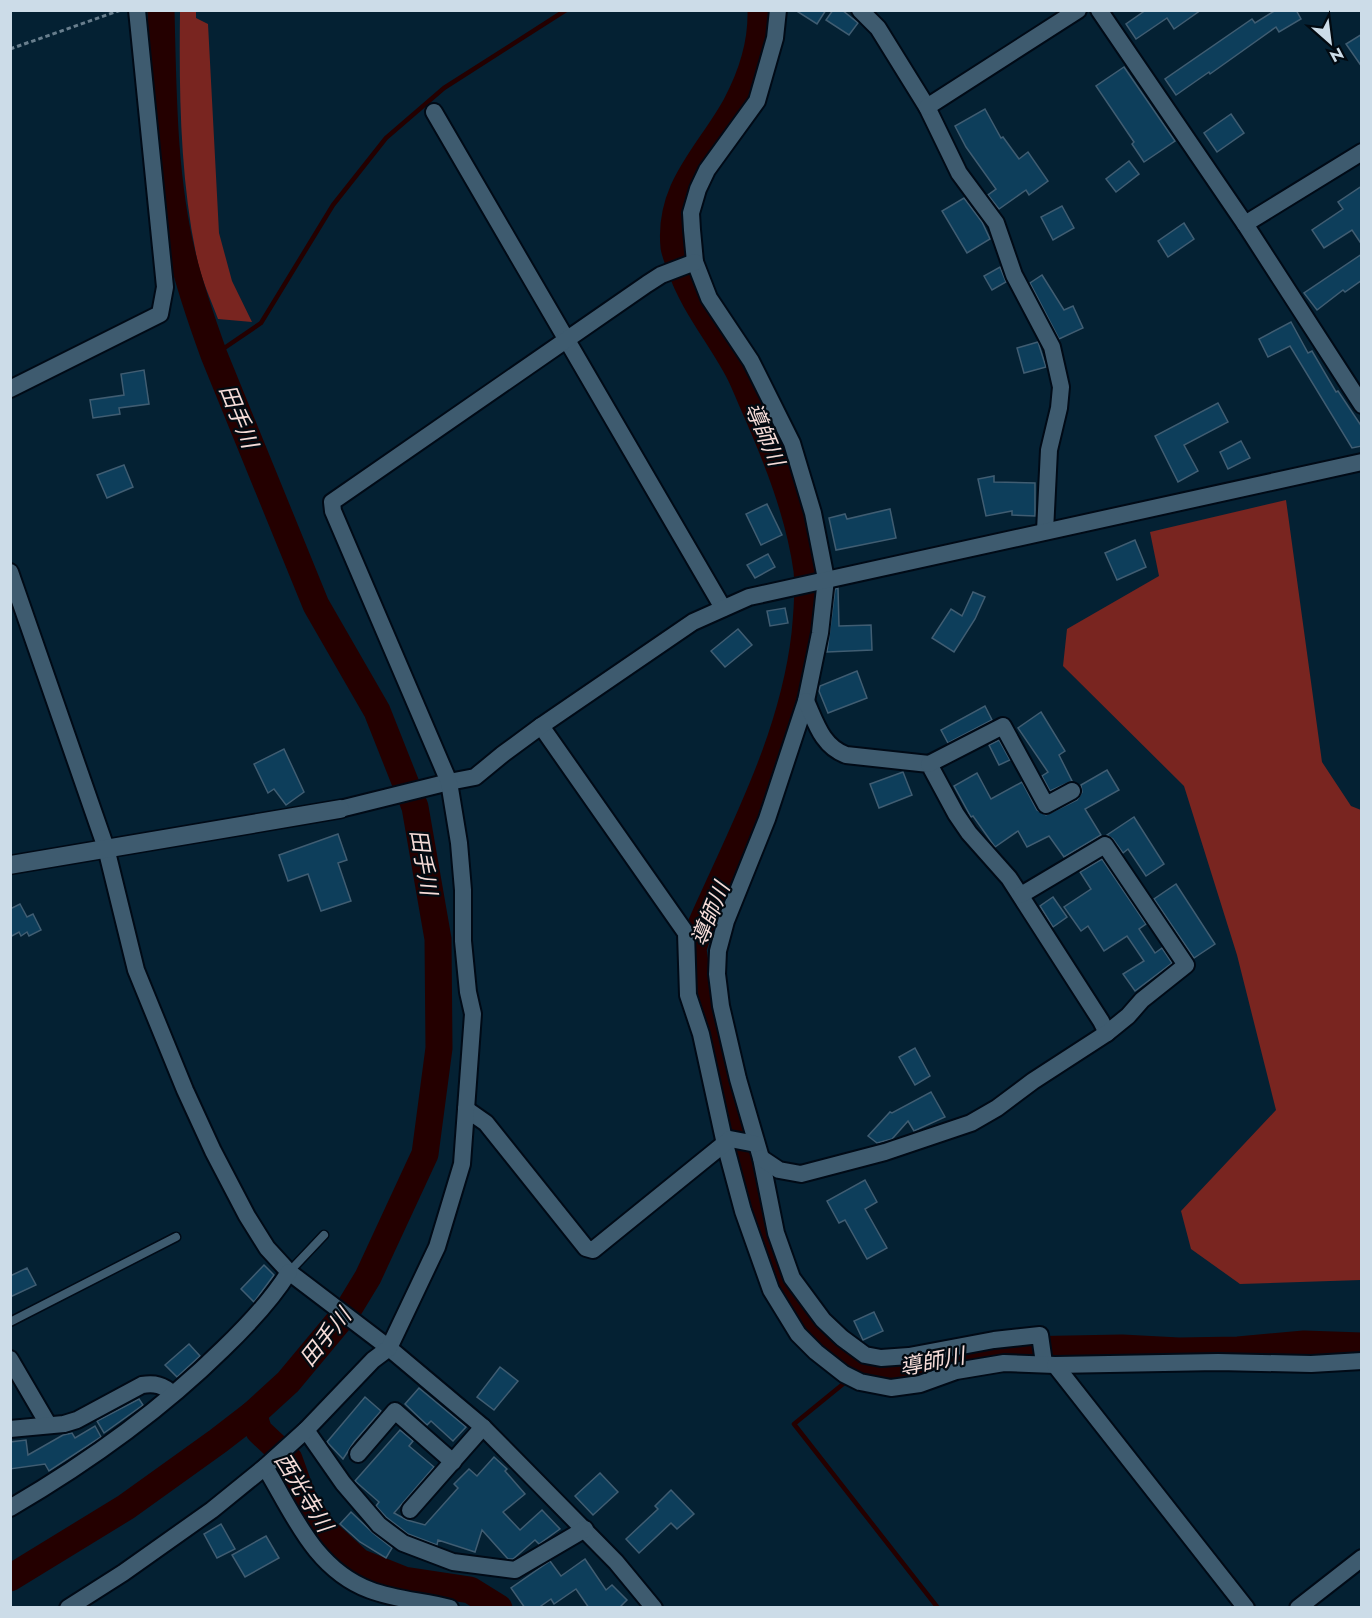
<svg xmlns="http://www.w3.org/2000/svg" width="1372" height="1618" font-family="Jost,'Noto Sans JP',sans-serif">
	<rect width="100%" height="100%" fill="#042133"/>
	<g fill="#792520">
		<path d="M180,11H196V18L208,24L219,233L232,281L252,322L218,319C210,298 200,276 196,254C180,174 179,91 180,11Z"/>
		<path d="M1286,500L1322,762L1351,806L1361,810V1280L1240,1284L1191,1249L1181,1211L1276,1110L1237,955L1184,786L1063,666L1067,629L1159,576L1150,532Z"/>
	</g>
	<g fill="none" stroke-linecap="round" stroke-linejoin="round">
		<g stroke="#240000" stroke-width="4.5">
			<path d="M214,355L261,323L333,205L386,138L444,88L566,10"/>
			<path d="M854,1375L862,1368"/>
			<path d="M848,1380L794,1424L938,1608"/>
		</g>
		<g stroke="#240000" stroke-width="27">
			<path d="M761,10C762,45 752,75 736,105C710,153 668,187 674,247C675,253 678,260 680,266C693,305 721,337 740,374C745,384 749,395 754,406C777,458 799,513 807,570C809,591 807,614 805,634C793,739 742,832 700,927L693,949L699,993L728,1101L740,1154L754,1194L769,1255L783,1292L800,1319L814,1337L833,1352L862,1368L901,1369L961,1354L1013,1350L1122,1348L1179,1351L1238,1350L1304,1344L1362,1346"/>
			<path d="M253,1414L259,1431L289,1459L303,1498L322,1528L359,1562L404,1580L470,1590L499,1608"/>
			<path d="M10,1578L126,1507L218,1441L253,1414L288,1382L348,1310L368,1277L425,1154L439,1048L438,939L415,807L377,711L316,605L214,355C202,322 190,288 182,254C163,176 163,90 161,10"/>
		</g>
	</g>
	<g fill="#0d3e5b" stroke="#405d72" stroke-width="1.5">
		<path d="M795,10H826L817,24Z"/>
		<path d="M833,10H842L858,23L849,35L826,20Z"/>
		<path d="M1146,10H1201L1174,29L1167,18L1136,39L1126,24Z"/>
		<path d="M1276,10H1296L1301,19L1279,32L1276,27L1210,74L1209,72L1176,95L1165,79L1252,19L1255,23Z"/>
		<path d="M1362,34V67L1346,44Z"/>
		<path d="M1124,67L1175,141L1144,162L1132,144L1134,142L1096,86Z"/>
		<path d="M985,109L1001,138L1003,137L1019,159L1028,152L1048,181L1029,195L1026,190L999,209L988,195L996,189L966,147L955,126Z"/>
		<path d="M1231,114L1244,133L1217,152L1204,133Z"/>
		<path d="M1129,161L1139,174L1116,192L1106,179Z"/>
		<path d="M1362,186V245L1352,230L1324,248L1312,230L1343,209L1338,202Z"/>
		<path d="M964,198L982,222L990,239L967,253L942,211Z"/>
		<path d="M1062,206L1074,228L1053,240L1041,217Z"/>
		<path d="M1184,223L1194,239L1168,257L1158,241Z"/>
		<path d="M1362,254V280L1345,292L1343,290L1317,310L1304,293Z"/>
		<path d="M1000,267L1006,282L992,290L984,276Z"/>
		<path d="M1042,275L1064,310L1073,306L1083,328L1059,339L1030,283Z"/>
		<path d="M1291,322L1308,353L1312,351L1336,392L1338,391L1362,427V446L1352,448L1290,346L1268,357L1259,339Z"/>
		<path d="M1038,342L1046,367L1024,373L1017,348Z"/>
		<path d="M144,370L149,404L119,408L120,414L93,418L90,400L124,395L121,374Z"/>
		<path d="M1218,403L1228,422L1184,445L1198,471L1178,482L1155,436Z"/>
		<path d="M1241,441L1250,458L1228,469L1220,452Z"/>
		<path d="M124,465L133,487L107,498L97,475Z"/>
		<path d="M994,476V482L1035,483V516L1012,515V511L986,516L978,479Z"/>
		<path d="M767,504L782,535L761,545L746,514Z"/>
		<path d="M890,509L896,538L836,550L829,518L845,514L847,519Z"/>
		<path d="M1135,540L1146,567L1117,580L1105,553Z"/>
		<path d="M768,554L775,567L755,578L747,565Z"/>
		<path d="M838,588L839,626L871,625L872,650L827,652L835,589Z"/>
		<path d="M973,592L985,597L975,619L954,652L932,638L951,609L962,616Z"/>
		<path d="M785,608L788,623L770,626L767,611Z"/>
		<path d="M738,629L752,645L725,667L711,651Z"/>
		<path d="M857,671L867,698L828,713L819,691L820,686Z"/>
		<path d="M985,706L992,720L948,743L941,730Z"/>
		<path d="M1041,712L1065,751L1059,755L1072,781L1050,791L1042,776L1048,772L1018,728Z"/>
		<path d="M999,740L1010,760L999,765L989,745Z"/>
		<path d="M284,749L304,792L286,805L274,789L268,793L254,764Z"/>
		<path d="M1107,770L1119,790L1085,809L1101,835L1064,857L1049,836L1027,847L1018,831L995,847L973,816L971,817L954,786L977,773L991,799L1022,782L1037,810L1046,815L1077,800L1082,792L1081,785Z"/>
		<path d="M903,772L912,795L879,808L870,784Z"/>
		<path d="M1134,817L1164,864L1146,876L1128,849L1123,853L1113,839L1107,835Z"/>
		<path d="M338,834L347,860L338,863L351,901L321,911L308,874L288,881L279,855Z"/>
		<path d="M1102,859L1146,924L1139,929L1155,953L1162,948L1172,963L1135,991L1123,974L1144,961L1127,936L1104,951L1088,926L1081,931L1064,907L1091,889L1080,872Z"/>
		<path d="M1176,884L1215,944L1194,958L1154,899Z"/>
		<path d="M1053,897L1067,917L1053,927L1040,906Z"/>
		<path d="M20,904L27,917L33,914L41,930L29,936L27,932L21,936L19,932L10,937V909Z"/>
		<path d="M915,1048L930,1076L915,1085L899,1057Z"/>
		<path d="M931,1092L945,1117L914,1131L908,1121L892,1139L877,1143L868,1136L890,1112L892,1113Z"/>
		<path d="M865,1180L877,1202L865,1209L887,1248L867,1259L845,1220L839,1223L827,1201Z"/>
		<path d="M264,1265L274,1275L254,1302L241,1289Z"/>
		<path d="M27,1268L36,1285L10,1297V1276Z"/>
		<path d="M874,1312L883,1331L863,1340L854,1321Z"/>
		<path d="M189,1344L200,1356L177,1377L165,1365Z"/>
		<path d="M500,1367L518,1381L494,1410L477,1397Z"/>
		<path d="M419,1388L466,1427L453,1441L431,1421L427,1425L405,1404Z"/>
		<path d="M365,1397L381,1411L354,1442L343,1459L327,1442Z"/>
		<path d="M139,1399L143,1405L104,1433L97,1421Z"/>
		<path d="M95,1426L101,1437L49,1471L45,1464L10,1469V1442L26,1440L28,1455L63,1435L72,1433L75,1438Z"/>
		<path d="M400,1430L413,1441L409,1446L434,1467L394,1513L407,1520L425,1525L458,1488L454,1484L469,1469L477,1476L494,1457L507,1469L505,1471L525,1494L503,1512L520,1530L542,1510L560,1529L539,1544L535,1540L513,1559H508L482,1530L475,1552L438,1540L437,1545L408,1534L386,1517L376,1506L379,1502L355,1481Z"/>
		<path d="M600,1473L618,1492L593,1515L575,1496Z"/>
		<path d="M671,1490L694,1514L677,1529L671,1523L639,1553L626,1539L658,1509L655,1506Z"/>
		<path d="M351,1512L373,1533L392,1548L386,1558L360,1542L340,1524Z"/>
		<path d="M221,1524L235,1549L217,1558L204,1534Z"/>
		<path d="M266,1536L279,1558L245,1577L232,1555Z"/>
		<path d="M585,1559L606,1590L612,1585L627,1600L619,1608H589L576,1589L554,1604L551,1599L538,1608H525L511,1588L550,1561L561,1576Z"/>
	</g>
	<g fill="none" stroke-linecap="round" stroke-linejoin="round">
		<g stroke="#000a16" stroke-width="11">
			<g id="service">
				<path d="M289,1272L324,1235"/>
				<path d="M10,1322L176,1237"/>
			</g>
		</g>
		<g stroke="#000a16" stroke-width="20">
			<g id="minor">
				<path d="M778,10L775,38L757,101L707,170L698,189L691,213L692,230L695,262L709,298L751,361L792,443L813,513L826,579L820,633L806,701L767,819L726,921L718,951L717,974L721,1006L738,1079L761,1158L776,1233L792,1278L823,1320L842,1338L865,1355L881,1358L909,1356L994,1340L1040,1335L1044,1363"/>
				<path d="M860,10L878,28L927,107L959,173L996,223L1014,275L1052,347L1061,387L1059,408L1049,450L1045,531"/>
				<path d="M1099,10L1245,224L1362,405"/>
				<path d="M927,107L1078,10"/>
				<path d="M434,112L723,608"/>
				<path d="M1245,224L1362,152"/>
				<path d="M10,389L160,314L165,287L137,10"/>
				<path d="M10,572L106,848L136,970L185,1090L213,1151L247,1216L267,1248L289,1272L389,1348L483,1427L616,1562L654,1608"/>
				<path d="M806,701C816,723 822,746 846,755L929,764L956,814L969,833L1009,878L1101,1021L1107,1033"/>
				<path d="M541,726L686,933L688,995L701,1034L725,1144L743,1211L771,1290L798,1334L816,1352L844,1374L860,1382L891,1388L920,1384L956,1371L1004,1363L1055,1365L1218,1362L1311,1364L1362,1361"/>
				<path d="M929,764L1003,726L1046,805L1072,791"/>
				<path d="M340,809L449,782L475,777L503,754L541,726L693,622L749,597L1362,462"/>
				<path d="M466,1109L486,1123L586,1248L593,1250L730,1139L756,1144"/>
				<path d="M761,1158L779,1170L801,1174L885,1152L971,1123L997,1108L1033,1081L1107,1033L1128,1016L1142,1000L1186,965L1105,845L1021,895"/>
				<path d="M10,1359L48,1424"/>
				<path d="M1055,1365L1246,1608"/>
				<path d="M10,1429L64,1424L77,1420L142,1385C155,1383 163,1385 173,1394"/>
				<path d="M306,1430L343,1483L379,1525L403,1543L453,1562L515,1570L585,1529"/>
				<path d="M358,1454L395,1411L453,1462"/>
				<path d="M265,1467C293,1513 314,1569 370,1590C396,1600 424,1601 450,1608"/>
				<path d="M10,1508C87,1463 160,1411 223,1349C248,1325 271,1301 289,1272"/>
				<path d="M410,1510L483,1427"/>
				<path d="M68,1608L123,1573L212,1510L265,1467L306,1430L373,1360L389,1348L437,1247L462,1164L473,1014L468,992L463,941V890L459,843L449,782L333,511L332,502L647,284L661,275L695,262"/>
				<path d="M1298,1608L1362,1558"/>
			</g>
		</g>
		<g stroke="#000a16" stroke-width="21">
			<path id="tertiary" d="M10,865L340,809"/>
		</g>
		<path stroke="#687e8d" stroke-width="3" stroke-dasharray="4.5 3" stroke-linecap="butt" d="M10,49L121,10"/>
		<use href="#service" stroke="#3e5b6f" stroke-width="8"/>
		<use href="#minor" stroke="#3e5b6f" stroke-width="16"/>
		<use href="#tertiary" stroke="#3e5b6f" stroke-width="18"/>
	</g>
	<g text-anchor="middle" stroke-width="4.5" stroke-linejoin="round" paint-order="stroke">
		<g font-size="22" font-style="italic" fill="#f6dcd8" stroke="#020a11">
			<text transform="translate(239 416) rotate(68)" y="8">田手川</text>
			<text transform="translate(765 434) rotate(67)" y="8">導師川</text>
			<text transform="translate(424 862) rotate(80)" y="8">田手川</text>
			<text transform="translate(710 914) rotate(-68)" y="8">導師川</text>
			<text transform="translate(325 1337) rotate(-51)" y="8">田手川</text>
			<text transform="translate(932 1361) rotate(-11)" y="8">導師川</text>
			<text transform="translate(304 1492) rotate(58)" y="8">西光寺川</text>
		</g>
	</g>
	<rect width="1372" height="1618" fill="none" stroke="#ccdce8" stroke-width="24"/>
	<g transform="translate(1330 42) rotate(152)" stroke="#020a11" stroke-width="4.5" paint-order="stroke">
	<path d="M0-4.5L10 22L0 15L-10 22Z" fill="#ccdce8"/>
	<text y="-9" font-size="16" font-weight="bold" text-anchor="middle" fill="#ccdce8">N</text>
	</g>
</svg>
